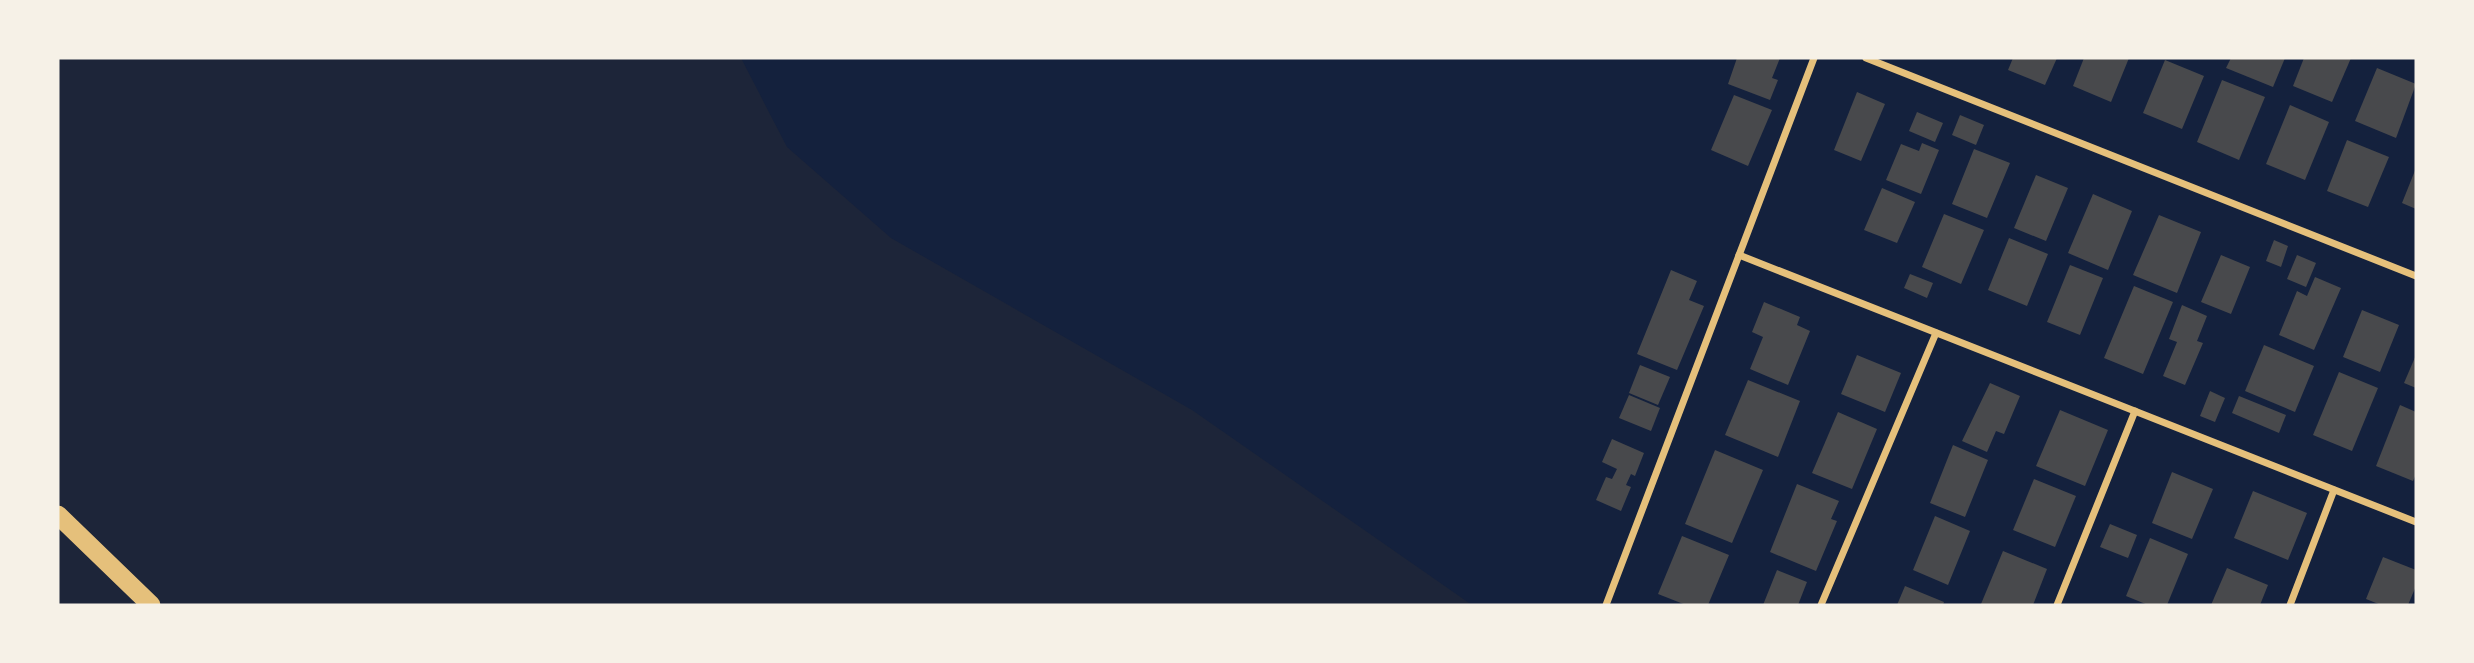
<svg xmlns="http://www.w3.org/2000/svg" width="2474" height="663" font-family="Merriweather,serif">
	<rect width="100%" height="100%" fill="#14213d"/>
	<path fill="#1d2539" d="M58,58H741L787,147L891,238L1192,410L1472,605H58Z"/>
	<g fill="#48494c">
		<path d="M1737,58H1780L1772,78L1778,80L1770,100L1728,84Z"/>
		<path d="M2013,58H2057L2045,85L2008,70Z"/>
		<path d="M2084,58H2129L2111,102L2073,86Z"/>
		<path d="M2231,58H2285L2273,87L2226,68Z"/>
		<path d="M2304,58H2351L2332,102L2293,86Z"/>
		<path d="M2165,60L2204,76L2182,129L2143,113Z"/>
		<path d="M2377,68L2416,84L2396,138L2355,121Z"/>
		<path d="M2222,80L2265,97L2239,160L2197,142Z"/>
		<path d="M1857,92L1885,104L1861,161L1834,150Z"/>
		<path d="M1734,95L1772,110L1748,166L1711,150Z"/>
		<path d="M2290,105L2329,122L2305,180L2266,164Z"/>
		<path d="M1917,112L1943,123L1935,142L1909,131Z"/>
		<path d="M1960,115L1984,125L1976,145L1952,135Z"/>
		<path d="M2347,140L2389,157L2368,207L2327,191Z"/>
		<path d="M1922,143L1939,150L1921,194L1886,180L1901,144L1919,151Z"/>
		<path d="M1974,149L2010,163L1987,218L1952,204Z"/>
		<path d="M2416,168V209L2402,203Z"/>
		<path d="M2036,175L2068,188L2046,241L2014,228Z"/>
		<path d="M1882,188L1915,202L1897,243L1864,230Z"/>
		<path d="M2093,194L2132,211L2108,270L2068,253Z"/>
		<path d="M1944,214L1984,230L1961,284L1922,267Z"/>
		<path d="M2159,215L2201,232L2177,293L2133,275Z"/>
		<path d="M2009,238L2048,254L2027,306L1988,290Z"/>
		<path d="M2274,240L2288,246L2281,267L2266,261Z"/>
		<path d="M2221,255L2250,267L2231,314L2201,302Z"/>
		<path d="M2297,255L2316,263L2306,287L2287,279Z"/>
		<path d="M2070,265L2103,278L2080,335L2047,322Z"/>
		<path d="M1671,270L1697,281L1689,300L1704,306L1677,370L1637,354Z"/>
		<path d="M1910,274L1933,283L1927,298L1904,288Z"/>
		<path d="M2315,277L2341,288L2314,350L2279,335L2297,291L2307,296Z"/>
		<path d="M2134,286L2173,302L2143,374L2104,358Z"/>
		<path d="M1764,302L1800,317L1797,325L1810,331L1788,385L1750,369L1763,337L1752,332Z"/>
		<path d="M2182,305L2207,316L2197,341L2203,343L2185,385L2163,376L2177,342L2169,339Z"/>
		<path d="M2362,310L2399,325L2380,372L2343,357Z"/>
		<path d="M2264,345L2314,366L2295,412L2245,391Z"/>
		<path d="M1857,355L1901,373L1885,412L1841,394Z"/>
		<path d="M2416,355V388L2404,383Z"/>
		<path d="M1640,365L1670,377L1658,405L1629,393Z"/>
		<path d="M2339,372L2378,388L2352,451L2313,435Z"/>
		<path d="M1748,380L1800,401L1778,457L1725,435Z"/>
		<path d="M1990,383L2020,396L2004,434L1996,431L1987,452L1962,441Z"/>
		<path d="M2210,391L2225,398L2215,422L2200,416Z"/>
		<path d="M1629,395L1660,408L1651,431L1619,418Z"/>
		<path d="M2239,396L2286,415L2279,433L2232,413Z"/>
		<path d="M2400,405L2416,412V474L2413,481L2376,466Z"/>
		<path d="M2060,410L2108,430L2085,486L2036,466Z"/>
		<path d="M1838,412L1877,429L1852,489L1812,473Z"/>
		<path d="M1612,439L1644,453L1635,476L1631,474L1626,485L1631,487L1621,511L1596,500L1606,477L1612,479L1617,469L1602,462Z"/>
		<path d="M1953,445L1988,460L1965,517L1930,503Z"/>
		<path d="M1715,450L1763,470L1732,543L1685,524Z"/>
		<path d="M2172,472L2213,489L2192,539L2152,523Z"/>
		<path d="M2034,479L2076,496L2055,547L2013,530Z"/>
		<path d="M1797,484L1839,501L1831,519L1837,521L1816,571L1770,552Z"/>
		<path d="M2253,491L2307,513L2288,560L2234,538Z"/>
		<path d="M1935,516L1970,531L1948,585L1913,570Z"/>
		<path d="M2110,524L2137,535L2128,558L2100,547Z"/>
		<path d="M1682,536L1729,555L1708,605H1686L1658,594Z"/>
		<path d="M2150,538L2188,554L2167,605H2148L2126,596Z"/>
		<path d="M2003,551L2047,569L2033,605L1981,604Z"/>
		<path d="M2383,557L2416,570V586L2408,605H2381L2366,599Z"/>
		<path d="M2227,568L2268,585L2260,605H2211Z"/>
		<path d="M1777,570L1807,582L1798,605H1763Z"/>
		<path d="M1905,586L1944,602L1943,605H1897Z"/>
	</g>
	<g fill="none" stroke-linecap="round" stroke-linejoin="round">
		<g stroke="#e5c07b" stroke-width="7">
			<path d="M1866,58L2416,276"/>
			<path d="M1739,255L2416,522"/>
			<path d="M1606,605L1814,58"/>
			<path d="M1821,605L1936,333"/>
			<path d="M2057,605L2135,411"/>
			<path d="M2290,605L2334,490"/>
		</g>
		<path stroke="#e5c07b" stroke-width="19" d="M58,515L151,605"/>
	</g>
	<rect width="2474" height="663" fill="none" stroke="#f6f1e7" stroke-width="119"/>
</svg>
